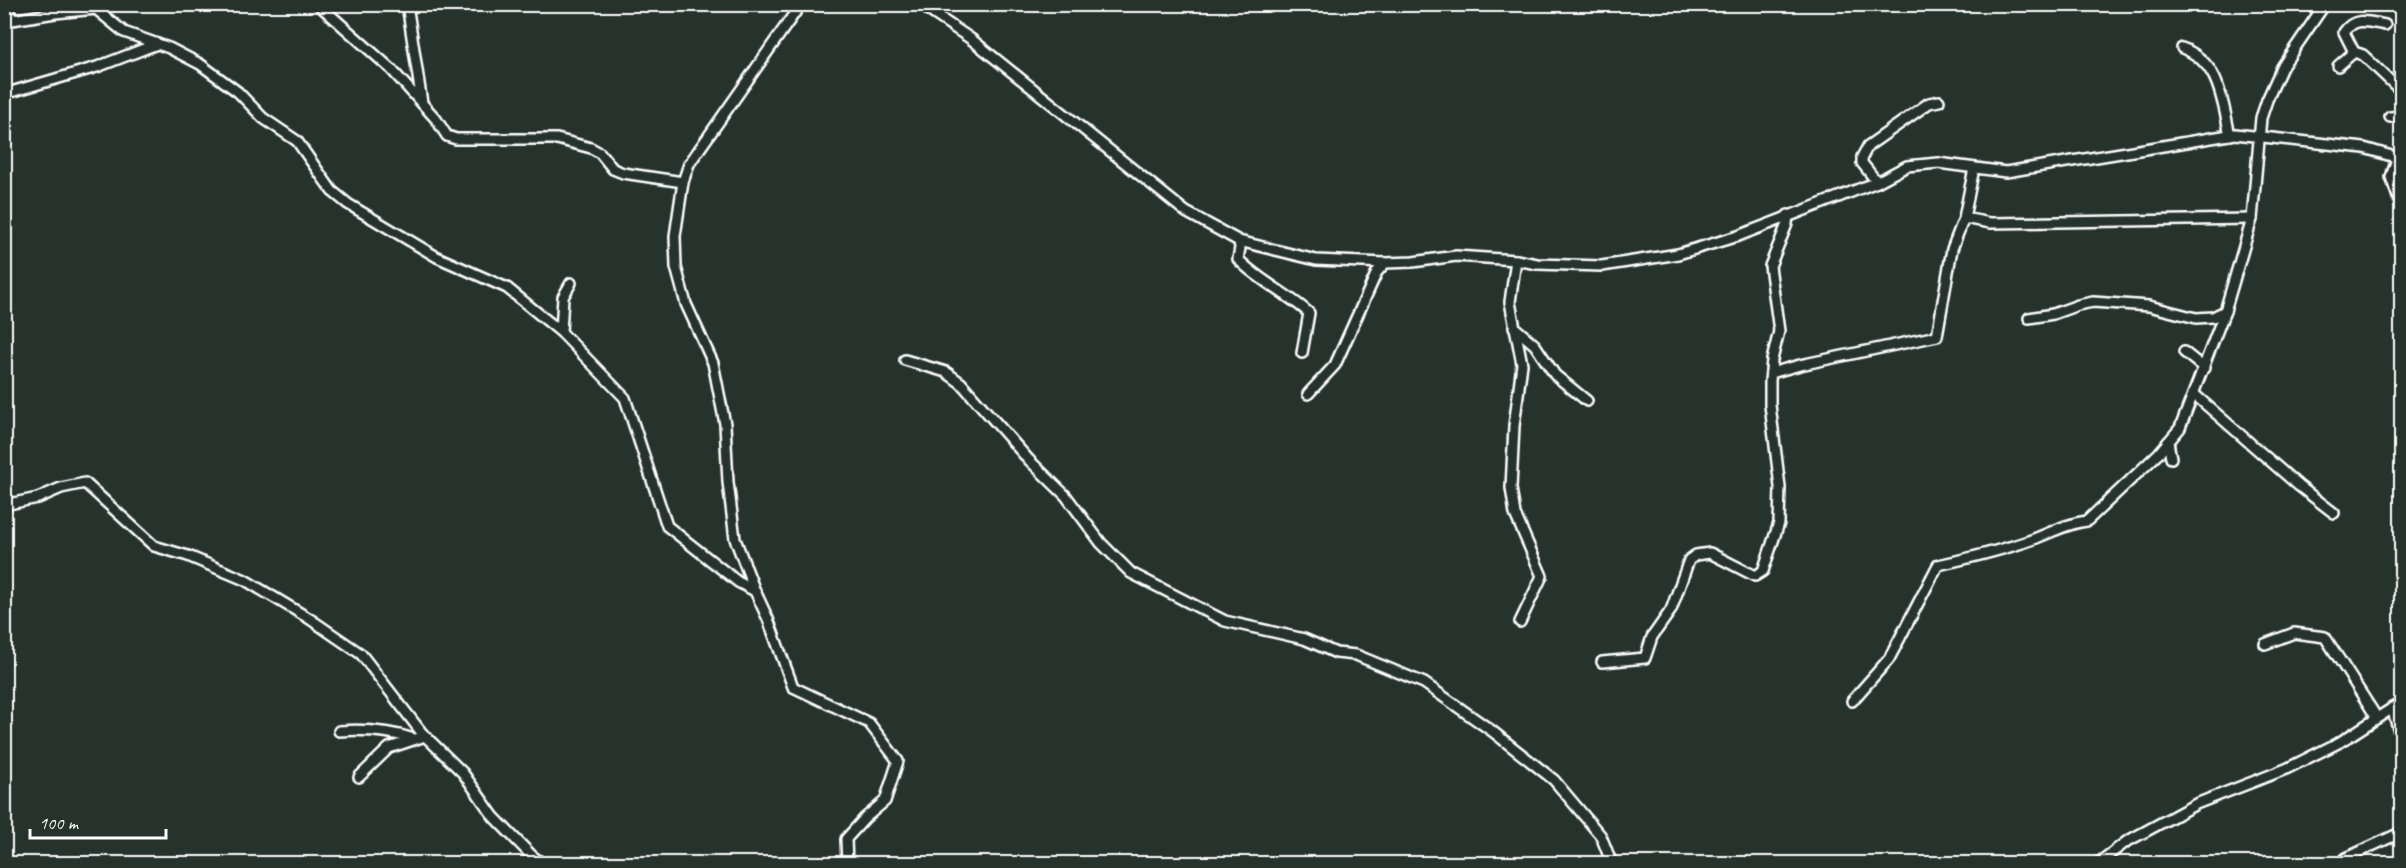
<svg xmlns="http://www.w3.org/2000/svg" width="2406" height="868" font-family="Caveat,sans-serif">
	<rect width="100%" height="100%" fill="#26332d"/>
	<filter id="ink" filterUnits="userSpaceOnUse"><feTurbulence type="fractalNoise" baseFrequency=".0167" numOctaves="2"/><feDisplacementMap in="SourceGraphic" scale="12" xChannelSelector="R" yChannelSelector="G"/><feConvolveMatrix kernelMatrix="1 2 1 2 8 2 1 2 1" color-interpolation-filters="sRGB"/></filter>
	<g filter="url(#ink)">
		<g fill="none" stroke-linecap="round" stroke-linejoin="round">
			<g stroke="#fff" stroke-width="14">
				<g id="minor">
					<path d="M6,4L12,20L55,13L96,9L124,32L169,48L200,64L238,92L263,118L297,141L332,191L348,204L437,257L507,288L561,332L625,398L667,526L738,582L755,591"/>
					<path d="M318,4L391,69L436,119L447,136L456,139H557L591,148L600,153L613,169L623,173L683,182"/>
					<path d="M407,4L422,103"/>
					<path d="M801,4L689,164L683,182L675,236L676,267L686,304L713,363L725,424L728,482L735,539L755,591L768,619L793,687L869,723L898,761L885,801L865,818L846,839L847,864"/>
					<path d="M928,10L971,39L1186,212L1239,241L1316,260L1385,263L1413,262L1456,256L1516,260L1537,264L1602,266L1678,254L1738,236L1877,182L1907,166L1938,163L2006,172L2235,134L2364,148L2402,159"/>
					<path d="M2182,48C2220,62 2222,101 2230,135"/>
					<path d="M2354,52L2344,32C2355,16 2369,22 2385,25"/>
					<path d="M2338,66L2354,52L2363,55L2402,92"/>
					<path d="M4,94L97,67L157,44"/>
					<path d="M2390,117L2402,116"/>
					<path d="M2400,158L2396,162L2391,177L2401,206"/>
					<path d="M1877,182L1862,163V157L1868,146L1929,103L1939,101"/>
					<path d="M1964,218L1990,223L2252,219"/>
					<path d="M1239,241L1240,248L1238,259C1256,279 1287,293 1309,313L1302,353"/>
					<path d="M1516,260L1510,302L1522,364L1514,426L1511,488L1515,514L1542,576L1520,622"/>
					<path d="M2029,318L2053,314L2078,305L2093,302L2149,306L2196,318L2213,317L2225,311"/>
					<path d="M1514,327L1535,345L1555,375L1587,401"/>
					<path d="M561,332L563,297L571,283"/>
					<path d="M2184,352L2204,368"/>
					<path d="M905,360L946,372L961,383L1028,459L1066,496L1101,543L1131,573L1225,621L1304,639L1336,653L1356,655L1424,683L1492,731L1554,780L1601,836L1612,864"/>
					<path d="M1771,373L1800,365L1937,336L1952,249L1964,218L1974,168"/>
					<path d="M1308,394L1335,365L1377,272L1385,263"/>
					<path d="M2195,395L2299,486L2334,513"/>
					<path d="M2168,442L2171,458"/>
					<path d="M4,505L38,498L61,488L85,483L154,546L188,556L245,580L310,619L361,654L422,733L463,773L494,817L532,856L543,864"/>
					<path d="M2265,644L2294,633L2325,637L2377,718"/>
					<path d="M1602,662L1645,658L1652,637L1671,610L1689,560L1696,555L1710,553L1755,576L1763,571L1779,523L1780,487L1770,405V381L1772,360L1779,331L1770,266L1787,224L1788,215"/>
					<path d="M1852,701L1889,659L1938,565C1970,558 2003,550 2034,539C2052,532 2068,523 2087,521L2159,453L2180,428L2225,311L2252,219L2261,118L2267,100L2282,67L2325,4"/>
					<path d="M2392,708L2402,741"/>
					<path d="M339,731C365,729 389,731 414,739"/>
					<path d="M359,777L389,748L425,736"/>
					<path d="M2097,864L2126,842L2196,804L2286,769L2340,742L2402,702"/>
					<path d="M2343,864L2346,858L2402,832"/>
				</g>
			</g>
			<use href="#minor" stroke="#26332d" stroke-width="9"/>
		</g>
	</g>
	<rect width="2406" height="868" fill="none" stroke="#26332d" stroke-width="24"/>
	<rect x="12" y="12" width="2382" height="844" fill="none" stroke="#fff" stroke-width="2" filter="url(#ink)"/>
	<path d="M30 829v9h136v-9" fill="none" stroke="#ffffff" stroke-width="3"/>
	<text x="39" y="829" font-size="18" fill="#ffffff" stroke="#26332d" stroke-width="4.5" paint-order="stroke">100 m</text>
</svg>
